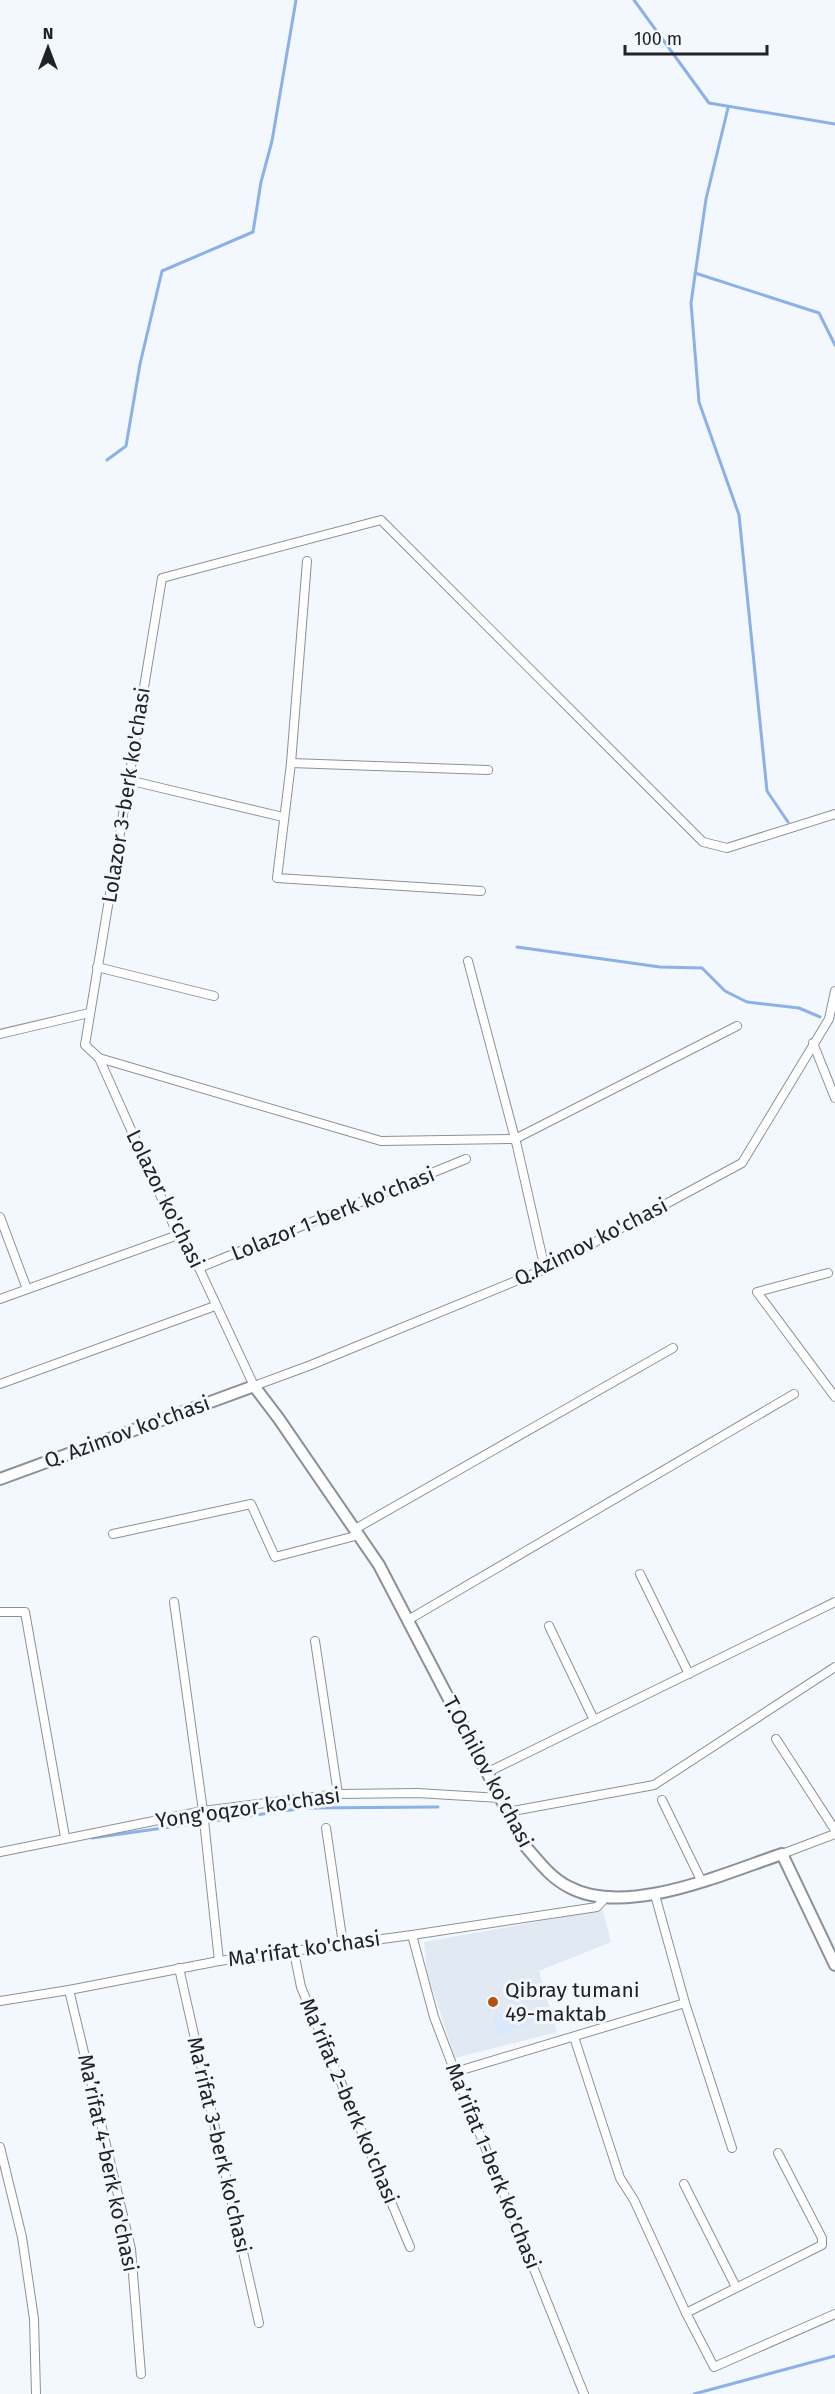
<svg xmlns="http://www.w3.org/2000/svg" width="835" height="2394" font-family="'Fira Sans',sans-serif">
	<rect width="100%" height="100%" fill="#f3f8fe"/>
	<path fill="#e1e9f3" d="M603,1910L611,1942L539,1971L557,2032L455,2058L427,1972L424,1942Z"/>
	<path fill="#dae8fd" d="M526,2007L531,2026L498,2035L493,2016Z"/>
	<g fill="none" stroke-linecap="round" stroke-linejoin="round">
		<g stroke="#8bb1e8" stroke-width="3">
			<path d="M634,0L709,103L835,124"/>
			<path d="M728,108L706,199L691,303L699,402L739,515L767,791L788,822"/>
			<path d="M695,273L819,313L835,345"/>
			<path d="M107,460L126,446L140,364L162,271L253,232L261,182L272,141L296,0"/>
			<path d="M517,947L660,967L702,968L725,991L747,1002L799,1008L820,1017"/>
			<path d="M92,1838L305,1808L438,1807"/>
			<path d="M694,2394L835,2356"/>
		</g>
		<g stroke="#8c9198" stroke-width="10">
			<g id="minor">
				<path d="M307,561L291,763L277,878L481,891"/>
				<path d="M291,763L488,770"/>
				<path d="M128,780L283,817"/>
				<path d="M835,814L727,848L703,842L381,520L162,578L85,1045L99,1058L178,1235L199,1268L254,1386L311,1365L545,1269L742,1163L829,1019L835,991"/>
				<path d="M468,961L517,1146L545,1269"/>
				<path d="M97,967L214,996"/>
				<path d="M0,1034L89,1013"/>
				<path d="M813,1043L835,1098"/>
				<path d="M99,1058L381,1141L515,1139L737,1026"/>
				<path d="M0,1217L27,1289"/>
				<path d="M199,1268L466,1159"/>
				<path d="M828,1273L757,1292L835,1397"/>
				<path d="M0,1299L178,1235"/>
				<path d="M0,1384L215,1306"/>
				<path d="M355,1529L673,1348"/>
				<path d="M113,1534L251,1504L275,1557L359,1535"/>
				<path d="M640,1574L689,1674"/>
				<path d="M174,1602L203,1811L219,1961"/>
				<path d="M0,1612H25L65,1837"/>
				<path d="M408,1620L794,1394"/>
				<path d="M549,1626L594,1720"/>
				<path d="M315,1641L338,1794"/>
				<path d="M776,1739L835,1830"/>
				<path d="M486,1773L835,1602"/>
				<path d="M662,1800L701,1880"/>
				<path d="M507,1812L654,1785L835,1667"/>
				<path d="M326,1828L343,1944"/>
				<path d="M0,1852L203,1811L338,1794L417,1793L500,1798"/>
				<path d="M782,1854L835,1834"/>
				<path d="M655,1895L685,2003L732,2148"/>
				<path d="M412,1935L434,2017L455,2072L584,2394"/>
				<path d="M294,1952L301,1987L410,2247"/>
				<path d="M179,1968L259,2323"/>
				<path d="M69,1990L131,2249L141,2374"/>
				<path d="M0,2001L69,1990L219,1961L412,1935L597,1907L606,1897"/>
				<path d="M574,2037L620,2178L634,2200L686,2313L714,2367L835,2314"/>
				<path d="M455,2072L685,2003"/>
				<path d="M0,2147L22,2237L34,2319L36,2394"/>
				<path d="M684,2184L736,2287"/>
				<path d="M686,2313L822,2245V2238L778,2153"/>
			</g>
		</g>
		<g stroke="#8c9198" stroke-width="14">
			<path id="secondary" d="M0,1479L254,1386L279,1419L379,1565L526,1847C539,1862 551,1878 569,1887C626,1918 725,1873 782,1854L835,1965"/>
		</g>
		<use href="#minor" stroke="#fff" stroke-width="8"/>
		<use href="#secondary" stroke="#fff" stroke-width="10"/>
	</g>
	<circle fill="#b45311" stroke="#f3f8fe" stroke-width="2" cx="493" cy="2002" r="6"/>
	<g text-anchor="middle" stroke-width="6" stroke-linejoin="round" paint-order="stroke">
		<g font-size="21" fill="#212225" stroke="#f3f8fe">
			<text transform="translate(126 795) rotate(-81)" y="7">Lolazor 3-berk ko'chasi</text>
			<text transform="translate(165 1199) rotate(64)" y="7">Lolazor ko'chasi</text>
			<text transform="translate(333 1214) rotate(-22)" y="7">Lolazor 1-berk ko'chasi</text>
			<text transform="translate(591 1242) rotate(-27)" y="7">Q.Azimov ko'chasi</text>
			<text transform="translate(127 1432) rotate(-20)" y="7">Q. Azimov ko'chasi</text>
			<text transform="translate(488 1772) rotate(62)" y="7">T.Ochilov ko'chasi</text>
			<text transform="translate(248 1808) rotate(-8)" y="7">Yong'oqzor ko'chasi</text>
			<text transform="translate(304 1949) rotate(-8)" y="7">Ma'rifat ko'chasi</text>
			<text transform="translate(349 2101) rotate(67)" y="7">Ma’rifat 2-berk ko'chasi</text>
			<text transform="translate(219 2145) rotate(77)" y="7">Ma’rifat 3-berk ko'chasi</text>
			<text transform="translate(108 2163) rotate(78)" y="7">Ma’rifat 4-berk ko'chasi</text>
			<text transform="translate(493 2166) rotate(68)" y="7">Ma’rifat 1-berk ko'chasi</text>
		</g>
		<g font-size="21" fill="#212225" stroke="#f3f8fe" text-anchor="start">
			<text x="505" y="1997">Qibray tumani<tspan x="505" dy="24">49-maktab</tspan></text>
		</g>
	</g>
	<g transform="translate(48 48)" stroke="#f3f8fe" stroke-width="4.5" paint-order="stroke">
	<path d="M0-4.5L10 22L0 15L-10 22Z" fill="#212225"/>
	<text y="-9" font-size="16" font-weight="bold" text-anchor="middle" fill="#212225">N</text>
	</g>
	<path d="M625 45v9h142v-9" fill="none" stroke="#212225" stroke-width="3"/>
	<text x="634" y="45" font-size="18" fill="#212225" stroke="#f3f8fe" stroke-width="4.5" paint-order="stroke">100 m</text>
</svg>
